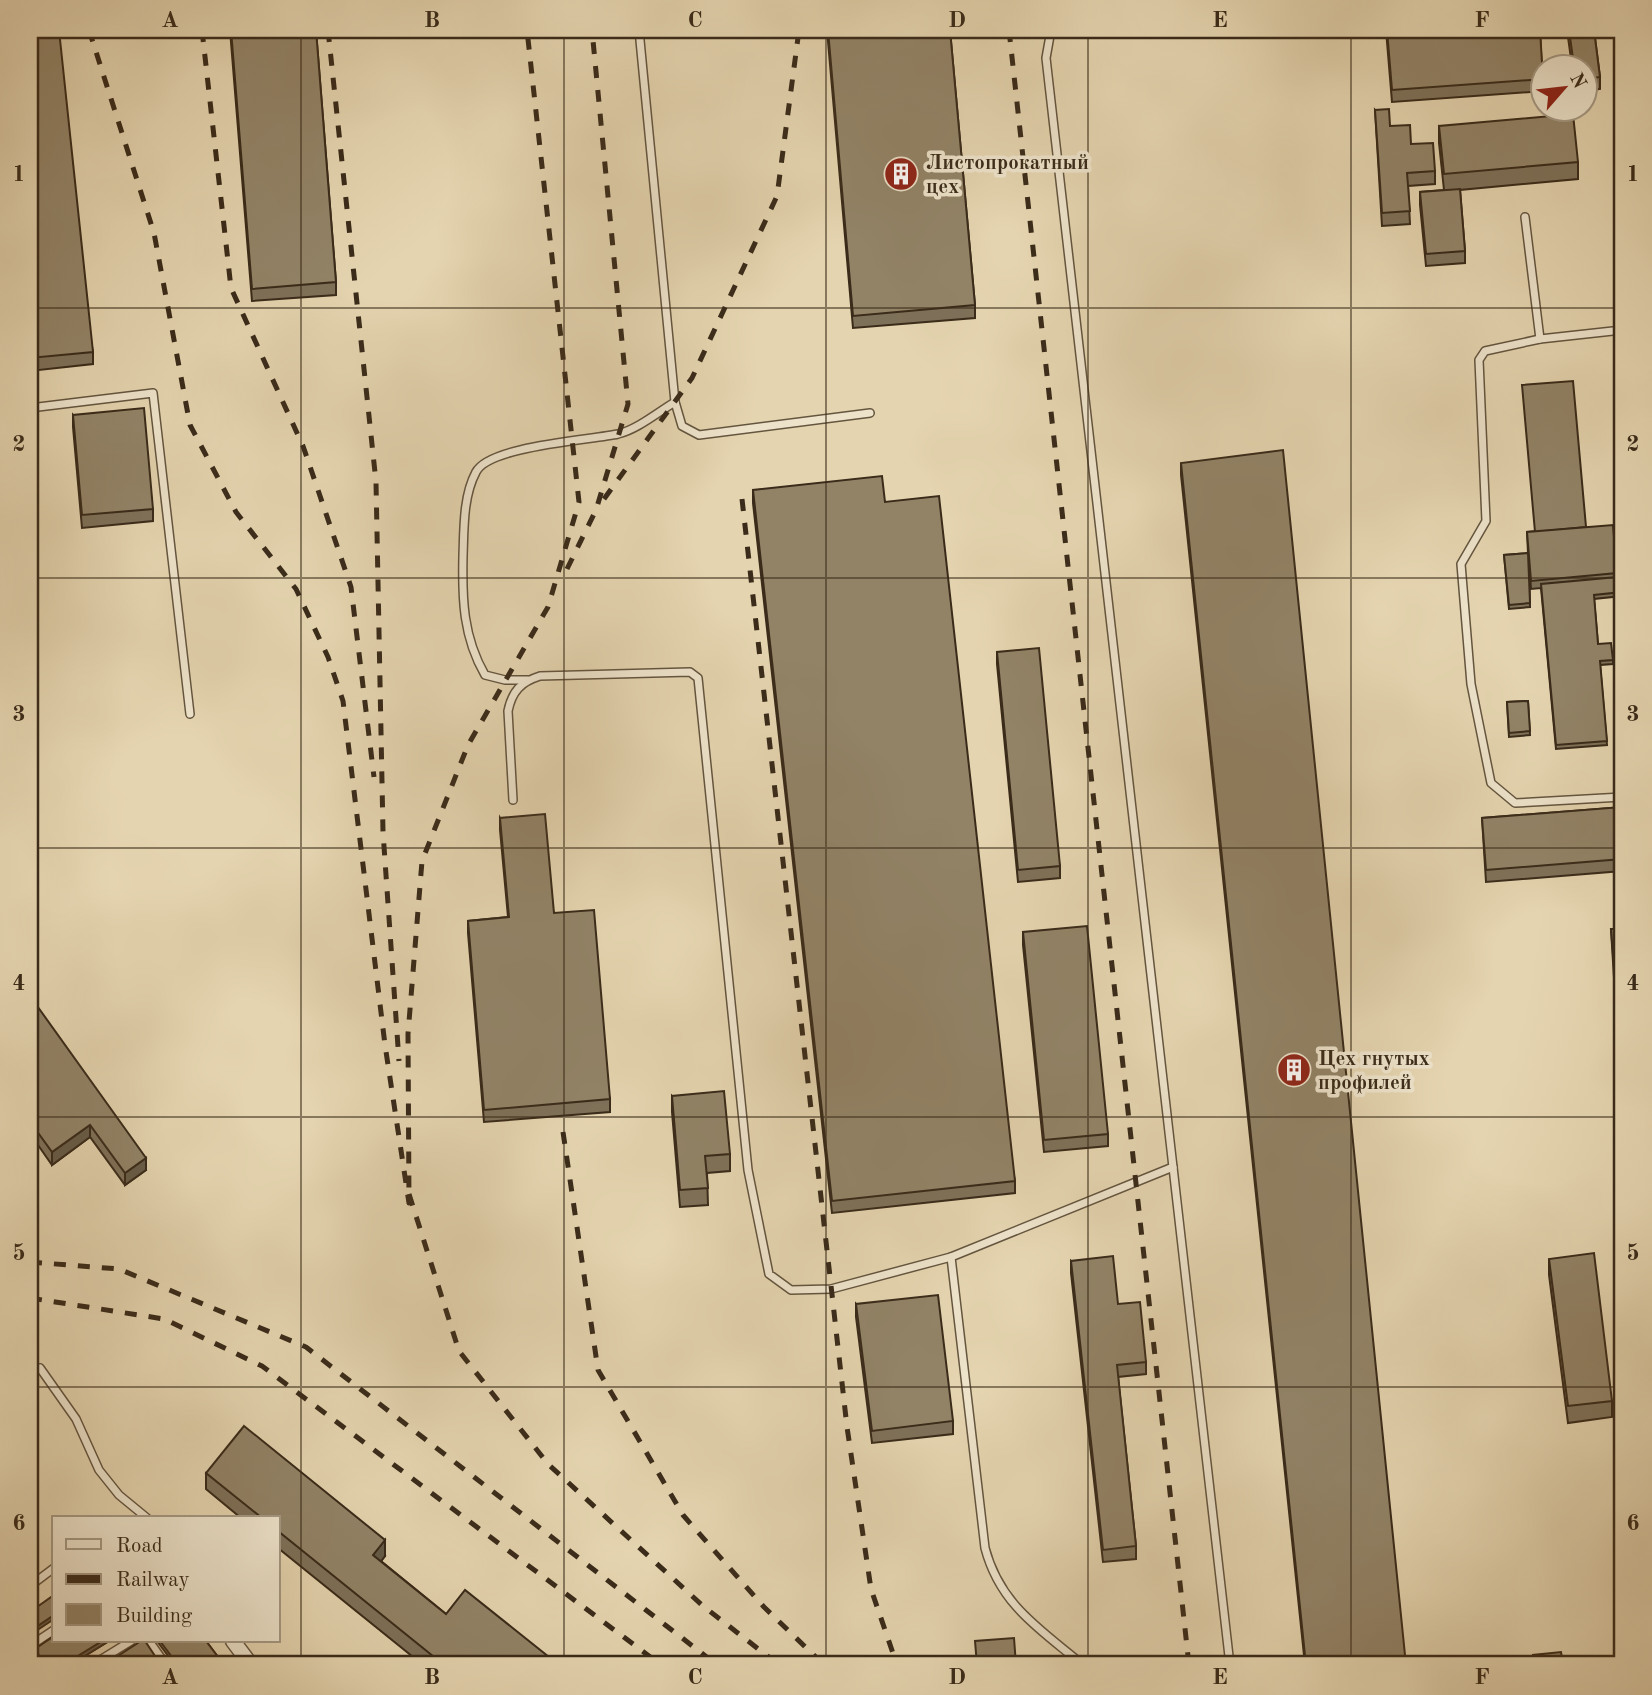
<svg xmlns="http://www.w3.org/2000/svg" width="1652" height="1695" font-family="'Old Standard TT',serif">
	<rect width="100%" height="100%" fill="#e4d4af"/>
	<filter id="stains"><feTurbulence type="fractalNoise" baseFrequency=".00286" numOctaves="4"/><feColorMatrix values="0 0 0 0 .2 0 0 0 0 .09 0 0 0 0 .02 0 0 0 .5 -.17"/></filter>
	<radialGradient id="worn" r=".72"><stop offset=".6" stop-color="#630" stop-opacity="0"/><stop offset="1" stop-color="#630" stop-opacity=".3"/></radialGradient>
	<g fill="none" stroke-linecap="round" stroke-linejoin="round">
		<g stroke="#64553f" stroke-width="10">
			<g id="service">
				<path d="M639,30L675,402L682,426L699,435L870,413"/>
				<path d="M1051,30L1046,58L1230,1665"/>
				<path d="M1525,217L1540,339"/>
				<path d="M1622,330L1540,339L1485,351L1479,360L1486,521L1461,564L1471,684L1491,783L1515,803L1622,797"/>
				<path d="M30,408L153,393L190,714"/>
				<path d="M1622,616V617"/>
				<path d="M528,680H505L485,675C463,637 462,599 463,556C464,529 463,496 476,472C489,446 590,440 618,434C638,429 658,412 675,402"/>
				<path d="M513,800L508,711C512,691 521,682 540,676L690,672L698,678L748,1170L769,1274L791,1290L831,1289L951,1257"/>
				<path d="M40,1368L76,1419L99,1470L119,1495L147,1518"/>
				<path d="M30,1586L54,1568"/>
				<path d="M149,1641L166,1665"/>
				<path d="M30,1646L54,1630"/>
				<path d="M92,1665L131,1641"/>
				<path d="M1083,1665C1040,1629 1000,1605 985,1548L951,1257L1173,1167"/>
			</g>
		</g>
		<g stroke="#64553f" stroke-width="17">
			<path id="minor" d="M233,1641L251,1665"/>
		</g>
		<use href="#service" stroke="#ede3cb" stroke-width="7"/>
		<use href="#minor" stroke="#ede3cb" stroke-width="14"/>
		<g stroke="#3a2b1a" stroke-width="5" stroke-dasharray="12 12" stroke-linecap="butt">
			<path d="M89,30L154,233L190,425L236,512L296,589L328,657L343,701L385,1045L409,1203L408,1034L422,861L468,745L548,607L579,502L527,30"/>
			<path d="M202,30L231,288L303,446L351,587L374,777"/>
			<path d="M328,30L376,482L383,832L399,1061"/>
			<path d="M1009,30L1189,1665"/>
			<path d="M604,499L692,378L777,196L799,30"/>
			<path d="M742,499L847,1427L871,1589L897,1665"/>
			<path d="M567,569L596,510L628,404L592,30"/>
			<path d="M563,1132L598,1370L683,1515L764,1607L824,1665"/>
			<path d="M409,1194L459,1351L548,1464L703,1606L779,1665"/>
			<path d="M30,1262L119,1269L306,1347L717,1665"/>
			<path d="M30,1298L164,1319L262,1366L661,1665"/>
		</g>
	</g>
	<g fill="#7e7159" stroke="#3a2b1a" stroke-width="2">
		<path d="M30,30L93,352V364L30,371Z"/>
		<path d="M230,30H316L336,282V295L252,301Z"/>
		<path d="M827,30H950L975,305V318L853,328Z"/>
		<path d="M1386,30H1540L1543,91L1392,102Z"/>
		<path d="M1567,30H1594L1600,77V89L1586,91V66H1572Z"/>
		<path d="M1375,110L1390,126L1411,144L1435,171V184L1408,186L1410,224L1382,226Z"/>
		<path d="M1439,126L1578,162V179L1460,190L1465,251V263L1426,266L1420,205V192L1444,190L1439,143Z"/>
		<path d="M73,415L153,509V521L82,528L73,427Z"/>
		<path d="M1181,463L1406,1665H1305L1181,475Z"/>
		<path d="M753,490L885,502L1015,1181V1193L832,1213L753,503Z"/>
		<path d="M1586,527L1616,563L1622,562V596L1594,599L1598,644L1613,660V664L1600,665L1607,745L1556,749L1541,588L1531,589L1529,559L1530,607L1509,609L1504,555L1528,553L1527,532Z"/>
		<path d="M997,652L1060,866V878L1018,882L997,664Z"/>
		<path d="M1528,701L1530,735L1509,737L1507,702Z"/>
		<path d="M1622,807V871L1486,882L1482,818Z"/>
		<path d="M500,818L554,913L610,1099V1112L484,1122L468,933V921L508,917L500,830Z"/>
		<path d="M1611,929H1622V993L1615,994Z"/>
		<path d="M1023,932L1108,1134V1146L1044,1152L1023,945Z"/>
		<path d="M30,996L146,1170L125,1185L90,1137L52,1165L31,1135L30,1136Z"/>
		<path d="M672,1096L730,1154V1171L707,1173L708,1205L680,1207L672,1112Z"/>
		<path d="M1549,1259L1612,1401V1417L1568,1423L1549,1275Z"/>
		<path d="M1071,1261L1118,1304L1146,1362V1374L1118,1377L1136,1546V1559L1103,1562L1071,1273Z"/>
		<path d="M856,1304L953,1421V1434L872,1443L856,1317Z"/>
		<path d="M206,1473L385,1556L381,1561L446,1614L559,1665H423L278,1548V1518H241L206,1489Z"/>
		<path d="M54,1641H109L70,1665H42L35,1653V1649Z"/>
		<path d="M157,1641H206L224,1665H175Z"/>
	</g>
	<g fill="#665c48" stroke="#3a2b1a" stroke-width="2">
		<path d="M31,1123V1135L30,1136V1124Z"/>
		<path d="M90,1125V1137L52,1165V1152Z"/>
		<path d="M146,1158V1170L125,1185V1173Z"/>
		<path d="M385,1540V1556L373,1572V1555Z"/>
		<path d="M54,1615V1619L30,1635V1631Z"/>
		<path d="M102,1641H109L70,1665H63Z"/>
	</g>
	<g fill="#928367" stroke="#3a2b1a" stroke-width="2">
		<path d="M30,30H59L93,352L30,358Z"/>
		<path d="M231,30H316L336,282L252,289Z"/>
		<path d="M828,30H950L975,305L853,316Z"/>
		<path d="M1387,30H1540L1543,79L1392,90Z"/>
		<path d="M1569,30H1594L1600,77L1586,79V66H1574Z"/>
		<path d="M1389,109L1390,126L1410,125L1411,144L1433,143L1435,171L1407,173L1410,211L1382,213L1375,110Z"/>
		<path d="M1573,114L1578,162L1444,174L1439,126Z"/>
		<path d="M1460,189L1465,251L1426,254L1420,192Z"/>
		<path d="M1573,381L1586,527L1535,532L1522,385Z"/>
		<path d="M1622,394V417H1621L1617,395Z"/>
		<path d="M144,408L153,509L82,515L73,415Z"/>
		<path d="M1283,450L1406,1665H1306L1181,463Z"/>
		<path d="M1622,459V478L1620,460Z"/>
		<path d="M882,476L885,502L939,496L1015,1181L832,1201L753,490Z"/>
		<path d="M1613,525L1617,573L1531,581L1527,532Z"/>
		<path d="M1528,553L1530,603L1509,605L1504,555Z"/>
		<path d="M1622,562V592L1594,595L1598,644L1611,643L1613,660L1600,661L1607,741L1556,745L1541,584L1617,577L1616,563Z"/>
		<path d="M1039,648L1060,866L1018,870L997,652Z"/>
		<path d="M1528,701L1530,731L1509,733L1507,702Z"/>
		<path d="M1622,807V859L1486,870L1482,818Z"/>
		<path d="M545,814L554,913L594,910L610,1099L484,1110L468,921L509,917L500,818Z"/>
		<path d="M1087,926L1108,1134L1044,1140L1023,932Z"/>
		<path d="M1611,929H1622V981H1615Z"/>
		<path d="M30,996L146,1158L125,1173L90,1125L52,1152L31,1123L30,1124Z"/>
		<path d="M724,1091L730,1154L705,1156L708,1188L680,1190L672,1096Z"/>
		<path d="M1594,1253L1612,1401L1568,1406L1549,1259Z"/>
		<path d="M1113,1256L1118,1304L1140,1302L1146,1362L1117,1365L1136,1546L1103,1550L1071,1261Z"/>
		<path d="M938,1295L953,1421L872,1431L856,1304Z"/>
		<path d="M244,1426L385,1540L373,1555L446,1614L465,1590L559,1665H444L278,1531V1518H262L206,1473Z"/>
		<path d="M54,1595V1615L30,1631V1612Z"/>
		<path d="M54,1636V1641H102L63,1665H45L35,1649Z"/>
		<path d="M1014,1638L1016,1665H977L975,1641Z"/>
		<path d="M141,1641H145L161,1665H104Z"/>
		<path d="M160,1641H206L224,1665H178Z"/>
		<path d="M1561,1652L1563,1665H1534L1533,1655Z"/>
		<path d="M1145,1661L1146,1665H1110L1109,1664Z"/>
	</g>
	<path fill="none" stroke="#3a2b1a" stroke-width="2" stroke-opacity="0.55" d="M301,30V1665M564,30V1665M826,30V1665M1088,30V1665M1351,30V1665M30,308H1622M30,578H1622M30,848H1622M30,1117H1622M30,1387H1622"/>
	<defs>
		<g id="building-disc" transform="scale(1.75)"><circle r="9.5" fill="#8f2418" stroke="#ede3cb"/><path d="M-4-6H4V6H1V3H-1V6H-4ZM-2.5-4.3h1.7v1.8h-1.7ZM.8-4.3h1.7v1.8H.8ZM-2.5-1h1.7V.8h-1.7ZM.8-1h1.7V.8H.8Z" fill="#fff"/></g>
	</defs>
	<g fill-rule="evenodd">
		<use href="#building-disc" x="901" y="174"/>
		<use href="#building-disc" x="1294" y="1070"/>
	</g>
	<g text-anchor="middle" stroke-width="7" stroke-linejoin="round" paint-order="stroke">
		<g font-size="21" font-weight="bold" fill="#3a2b1a" stroke="#ede3cb" text-anchor="start">
			<text x="926" y="169">Листопрокатный<tspan x="926" dy="24">цех</tspan></text>
			<text x="1318" y="1065">Цех гнутых<tspan x="1318" dy="24">профилей</tspan></text>
		</g>
	</g>
	<rect width="1652" height="1695" fill="none" stroke="#e4d4af" stroke-width="77"/>
	<rect x="52" y="1516" width="228" height="126" fill="#ede3cb" stroke="#a59984" stroke-width="2"/>
	<rect x="66" y="1539" width="35" height="10" fill="#ede3cb" stroke="#a59984" stroke-width="2"/>
	<text x="116" y="1552" font-size="21" fill="#3a2b1a">Road</text>
	<rect x="66" y="1574" width="35" height="10" fill="#3a2b1a" stroke="#a59984" stroke-width="2"/>
	<text x="116" y="1586" font-size="21" fill="#3a2b1a">Railway</text>
	<rect x="66" y="1604" width="35" height="21" fill="#928367" stroke="#a59984" stroke-width="2"/>
	<text x="116" y="1622" font-size="21" fill="#3a2b1a">Building</text>
	<g transform="translate(1564 88) rotate(62)"><circle r="33" fill="#ede3cb" stroke="#a59984" stroke-width="2"/>
	<path d="M0-5L12 26L0 18L-12 26Z" fill="#8f2418"/>
	<text y="-10" font-size="19" font-weight="bold" text-anchor="middle" fill="#3a2b1a">N</text>
	</g>
	<rect x="38" y="38" width="1576" height="1618" fill="none" stroke="#3a2b1a" stroke-width="2.5"/>
	<g font-size="23" text-anchor="middle" font-weight="bold" fill="#3a2b1a">
		<text x="170" y="27">A</text>
		<text x="432" y="27">B</text>
		<text x="695" y="27">C</text>
		<text x="957" y="27">D</text>
		<text x="1220" y="27">E</text>
		<text x="1482" y="27">F</text>
		<text x="19" y="181">1</text>
		<text x="1633" y="181">1</text>
		<text x="19" y="451">2</text>
		<text x="1633" y="451">2</text>
		<text x="19" y="721">3</text>
		<text x="1633" y="721">3</text>
		<text x="19" y="990">4</text>
		<text x="1633" y="990">4</text>
		<text x="19" y="1260">5</text>
		<text x="1633" y="1260">5</text>
		<text x="19" y="1530">6</text>
		<text x="1633" y="1530">6</text>
		<text x="170" y="1684">A</text>
		<text x="432" y="1684">B</text>
		<text x="695" y="1684">C</text>
		<text x="957" y="1684">D</text>
		<text x="1220" y="1684">E</text>
		<text x="1482" y="1684">F</text>
	</g>
	<rect width="100%" height="100%" filter="url(#stains)"/>
	<rect width="100%" height="100%" fill="url(#worn)"/>
</svg>
